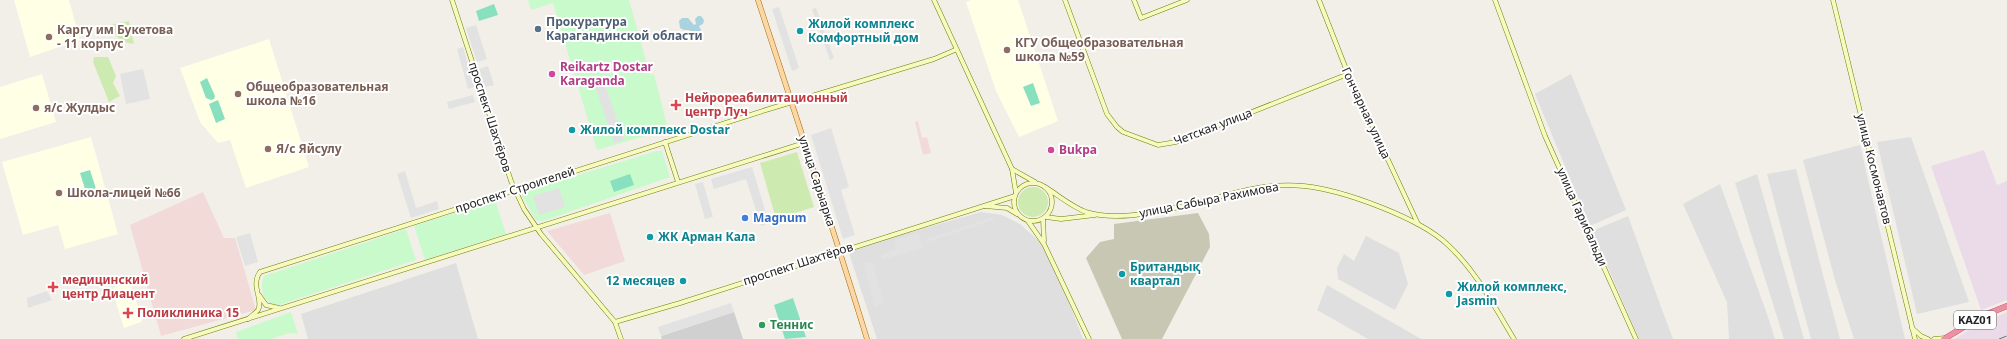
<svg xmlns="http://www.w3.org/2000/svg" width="2007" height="339" font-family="'Noto Sans',sans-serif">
	<rect width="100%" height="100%" fill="#f2efe9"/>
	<g fill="#e0dfdf">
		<path d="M1571,74L1626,210L1590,226L1535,94Z"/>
		<path d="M1911,137L1969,302L1917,314L1877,142Z"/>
		<path d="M1860,145L1905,339H1854L1835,280L1803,160Z"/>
		<path d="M1796,169L1823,275L1840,339H1811L1788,254L1767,174Z"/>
		<path d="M1757,174L1804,339H1784L1735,183Z"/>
		<path d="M1720,184L1767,314L1775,339H1729L1727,302L1683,204Z"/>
		<path d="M981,212L1002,215L1020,224L1042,244L1060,279L1083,339H877L848,250Z"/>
		<path d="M1628,216L1661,307L1673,339H1639L1592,231Z"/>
		<path d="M1366,236L1399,253L1408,284L1395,310L1338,279L1337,268L1344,254L1354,261Z"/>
		<path d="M456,263L478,339H308L301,314Z"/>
		<path d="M1327,285L1421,339H1368L1317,310Z"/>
	</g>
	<g fill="#f2dad9">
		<path d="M918,121L922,138L927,137L931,153L923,155L915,122Z"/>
		<path d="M203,192L224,238H235L256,310L161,336L130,225Z"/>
		<path d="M610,213L625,261L584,275L547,231Z"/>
	</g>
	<g fill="#ebdbe8">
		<path d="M1984,150L1997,185L2007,181V300L1981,310L1931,166Z"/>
		<path d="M2007,312V339H1954L1977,325Z"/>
	</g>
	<g fill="#ffffe5">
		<path d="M14,0H69L80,40L30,57Z"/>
		<path d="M971,0H1018L1058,121L1019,137L996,91L966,2Z"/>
		<path d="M269,39L309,167L246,188L230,140L218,143L200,122L180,68Z"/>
		<path d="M42,74L56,122L0,139V87Z"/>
		<path d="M91,137L118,234L65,249L58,225L23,235L2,162Z"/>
		<path d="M126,284L127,286L131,285L142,320L141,322L124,328L113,293V288Z"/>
	</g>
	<path fill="#d0d0d0" d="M734,312L743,339H662L661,336Z"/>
	<path fill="#c7c7b4" d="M1198,213L1209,234L1210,247L1162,339H1122L1086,258L1100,242L1114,239V224Z"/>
	<g fill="#cdebb0">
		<path d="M129,21L134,44C120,42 116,38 110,25Z"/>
		<path d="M94,57H108L116,76L113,83L120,96L109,102L93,62Z"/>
		<path d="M797,152L814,207L776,219L760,163Z"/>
		<circle cx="1033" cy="202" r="15"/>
	</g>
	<g fill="#c8facc">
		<path d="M528,0H629L650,75L654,74L668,129L597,150L553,3L531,10Z"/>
		<path d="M657,151H662L670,177L543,221L536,220L522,196L525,191Z"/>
		<path d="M495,200L506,234L425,260L414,226Z"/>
		<path d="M406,229L416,260L279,305C263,305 259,289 264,276Z"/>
		<path d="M291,312L298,334L290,333L270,339H238L236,332Z"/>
	</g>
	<g fill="#88e0be">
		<path d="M494,4L498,15L479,21L476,11Z"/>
		<path d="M207,78L215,96L214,99L211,100L206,98L200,82Z"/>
		<path d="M1033,83L1040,103L1031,106L1023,87Z"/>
		<path d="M218,100L225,119L216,123L209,104Z"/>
		<path d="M90,170L96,189L86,192L80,173Z"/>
		<path d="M630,174L634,185L614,192L610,181Z"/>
		<path d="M793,298L806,337L785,339L774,305Z"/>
	</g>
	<g fill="#e2e2e2">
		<path d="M779,7L799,68L792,71L772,9Z"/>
		<path d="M816,8L834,58L830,60L812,9Z"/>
		<path d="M476,25L487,59L477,62L466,28Z"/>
		<path d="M463,47L474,87L468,89L457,49Z"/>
		<path d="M488,66L494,85L485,87L479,69Z"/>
		<path d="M143,69L150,99L126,104L120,74Z"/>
		<path d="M603,79L624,140L614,143L594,82Z"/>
		<path d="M473,95L475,102L449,109L447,102Z"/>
		<path d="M831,128L849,187L841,190L855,235L843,239L811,135Z"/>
		<path d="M752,167L769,223L761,226L746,179L714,189L711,179Z"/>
		<path d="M405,171L416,208L437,201L439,209L411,218L397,174Z"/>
		<path d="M703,182L713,217L705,219L695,184Z"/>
		<path d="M559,188L565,207L539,215L533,196Z"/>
		<path d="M993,217L994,220L928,242L927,239Z"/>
		<path d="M250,233L258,262L245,266L236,237Z"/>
		<path d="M918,233L923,248L882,260L881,254L896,249L894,240Z"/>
		<path d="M872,262L884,304L875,307L864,264Z"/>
		<path d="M47,291L52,300L28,308L27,298Z"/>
		<path d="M731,303L734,312L661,336L658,327Z"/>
	</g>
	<path fill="#aad3df" d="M698,16H701L704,20L703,24L699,26L701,30L699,35L694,37L689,30H684L680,28L679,21L682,18H688L694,25L696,24L695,19Z"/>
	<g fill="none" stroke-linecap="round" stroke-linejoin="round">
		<g stroke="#707d05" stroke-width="5">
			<g id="secondary">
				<path d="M452,0L511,181L524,209L541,234L615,322L621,339"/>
				<path d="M934,0L1012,169L1016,193"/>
				<path d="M1065,0L1107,114L1117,127L1123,132L1158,145L1176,142L1348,74"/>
				<path d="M1134,0L1141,18L1187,0"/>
				<path d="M1319,0L1348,74L1418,224"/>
				<path d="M1495,0L1545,136L1636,339"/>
				<path d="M1833,0L1915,339"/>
				<path d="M665,142L678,182"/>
				<path d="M1012,169L1035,182"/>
				<circle cx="1033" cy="202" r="19"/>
				<path d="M1045,187C1058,195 1072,207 1086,212C1131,226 1201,200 1247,190C1265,186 1285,184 1304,186C1343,190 1420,218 1448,245C1477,272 1494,306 1514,339"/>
				<path d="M985,206L1007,208L1017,214"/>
				<path d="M1046,217L1061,219L1095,215"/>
				<path d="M1043,219L1044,241"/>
				<path d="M1028,221L1044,244L1089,339"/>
				<path d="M259,295L266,305L279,308"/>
				<path d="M248,319C251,316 256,313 258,310C264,300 250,286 260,272L769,109L934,59L955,50"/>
				<path d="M615,322L680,303L1015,196"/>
				<path d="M1912,328L1921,336L1928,339"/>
				<path d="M184,339L804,143"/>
				<path d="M1934,339L1946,338"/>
			</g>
		</g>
		<g stroke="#a06b00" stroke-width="5.5">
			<path id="primary" d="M758,0C795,113 832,225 867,339"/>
		</g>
		<g stroke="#dc2a67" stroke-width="6">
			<path id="highway" d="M1944,339L1982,316L2007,306"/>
		</g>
		<use href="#secondary" stroke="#f7fabf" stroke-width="4"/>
		<use href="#primary" stroke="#fcd6a4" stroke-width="4.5"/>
		<use href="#highway" stroke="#e892a2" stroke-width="5.5"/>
		<path stroke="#707070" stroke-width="1" stroke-dasharray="8 8" stroke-linecap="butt" d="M1999,339L2007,336"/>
	</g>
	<circle fill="#5c6f8a" stroke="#fff" stroke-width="1.5" cx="538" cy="29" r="4"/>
	<g fill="#0f9aa8" stroke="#fff" stroke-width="1.5">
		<circle cx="800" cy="31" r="4"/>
		<circle cx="572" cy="130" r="4"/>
		<circle cx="650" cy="237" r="4"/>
		<circle cx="1122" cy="274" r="4"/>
		<circle cx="683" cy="281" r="4"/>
		<circle cx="1449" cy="294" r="4"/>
	</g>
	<g fill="#8d6e63" stroke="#fff" stroke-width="1.5">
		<circle cx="49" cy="37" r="4"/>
		<circle cx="1007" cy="50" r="4"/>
		<circle cx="238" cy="94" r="4"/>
		<circle cx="36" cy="108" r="4"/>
		<circle cx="268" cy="149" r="4"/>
		<circle cx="59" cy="193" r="4"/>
	</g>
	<g fill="#d1479c" stroke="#fff" stroke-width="1.5">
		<circle cx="552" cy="74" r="4"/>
		<circle cx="1051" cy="150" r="4"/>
	</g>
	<g fill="#e0444e" stroke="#fff" stroke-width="1.5">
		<path d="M674 99h4v4h4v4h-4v4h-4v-4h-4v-4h4z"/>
		<path d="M51 281h4v4h4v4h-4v4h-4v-4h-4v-4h4z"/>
		<path d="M126 307h4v4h4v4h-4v4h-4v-4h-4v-4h4z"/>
	</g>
	<circle fill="#3f7fe0" stroke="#fff" stroke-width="1.5" cx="745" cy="218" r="4"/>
	<circle fill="#2e9e5b" stroke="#fff" stroke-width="1.5" cx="762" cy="325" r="4"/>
	<g text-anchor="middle" stroke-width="4" stroke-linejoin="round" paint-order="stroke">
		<rect fill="#fff" stroke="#646464" stroke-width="1" x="1954" y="311" width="42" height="18" rx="3"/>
		<g font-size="11" font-weight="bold" fill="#222">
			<text x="1975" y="324">KАZ01</text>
		</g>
		<g font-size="12" font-weight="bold" fill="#4e5e75" stroke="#fff" text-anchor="start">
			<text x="546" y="26">Прокуратура<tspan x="546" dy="14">Карагандинской области</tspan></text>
		</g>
		<g font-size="12" font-weight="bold" fill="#0d838f" stroke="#fff" text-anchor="start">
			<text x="808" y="28">Жилой комплекс<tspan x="808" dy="14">Комфортный дом</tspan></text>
			<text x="580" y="134">Жилой комплекс Dostar</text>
			<text x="658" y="241">ЖК Арман Кала</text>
			<text x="1130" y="271">Британдық<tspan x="1130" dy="14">квартал</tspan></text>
			<text x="675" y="285" text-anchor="end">12 месяцев</text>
			<text x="1457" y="291">Жилой комплекс,<tspan x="1457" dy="14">Jasmin</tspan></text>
		</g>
		<g font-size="12" font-weight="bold" fill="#785e54" stroke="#fff" text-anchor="start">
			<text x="57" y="34">Каргу им Букетова<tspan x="57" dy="14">- 11 корпус</tspan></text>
			<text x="1015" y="47">КГУ Общеобразовательная<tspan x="1015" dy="14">школа №59</tspan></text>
			<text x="246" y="91">Общеобразовательная<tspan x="246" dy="14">школа №16</tspan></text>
			<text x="44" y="112">я/c Жулдыс</text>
			<text x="276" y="153">Я/c Яйсулу</text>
			<text x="67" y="197">Школа-лицей №66</text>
		</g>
		<g font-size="12" font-weight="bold" fill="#b23c85" stroke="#fff" text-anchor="start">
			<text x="560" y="71">Reikartz Dostar<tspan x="560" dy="14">Karaganda</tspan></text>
			<text x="1059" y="154">Bukpa</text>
		</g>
		<g font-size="12" font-weight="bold" fill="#be3a42" stroke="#fff" text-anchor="start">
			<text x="685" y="102">Нейрореабилитационный<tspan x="685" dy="14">центр Луч</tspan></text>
			<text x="62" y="284">медицинский<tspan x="62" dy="14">центр Диацент</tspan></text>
			<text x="137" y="317">Поликлиника 15</text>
		</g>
		<g font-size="12" fill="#222" stroke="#fff">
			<text transform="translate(1366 113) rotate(65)" y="4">Гончарная улица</text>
			<text transform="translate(490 117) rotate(72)" y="4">проспект Шахтёров</text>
			<text transform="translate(1213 127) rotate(-21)" y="4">Четская улица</text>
			<text transform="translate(1874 169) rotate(76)" y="4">улица Космонавтов</text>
			<text transform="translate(817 181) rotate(72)" y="4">улица Сарыарка</text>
			<text transform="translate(515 190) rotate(-18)" y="4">проспект Строителей</text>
			<text transform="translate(1209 200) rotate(-11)" y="4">улица Сабыра Рахимова</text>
			<text transform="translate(1582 217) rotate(66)" y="4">улица Гарибальди</text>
			<text transform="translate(798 264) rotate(-18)" y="4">проспект Шахтёров</text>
		</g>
		<g font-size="12" font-weight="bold" fill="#366cbe" stroke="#fff" text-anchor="start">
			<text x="753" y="222">Magnum</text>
		</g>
		<g font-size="12" font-weight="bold" fill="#27864d" stroke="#fff" text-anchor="start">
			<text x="770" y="329">Теннис</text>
		</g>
	</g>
</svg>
